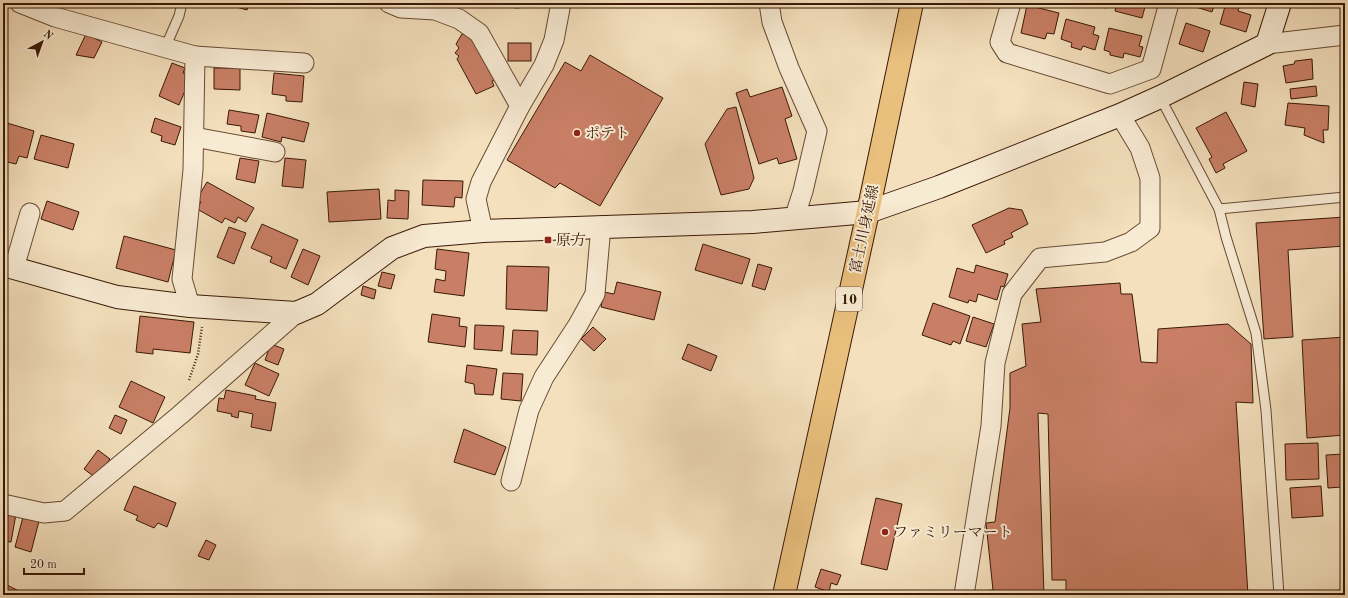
<svg xmlns="http://www.w3.org/2000/svg" width="1348" height="598" font-family="'Old Standard TT','Noto Serif JP',serif">
	<rect width="100%" height="100%" fill="#f4e0bd"/>
	<filter id="stains"><feTurbulence type="fractalNoise" baseFrequency=".005" numOctaves="4"/><feColorMatrix values="0 0 0 0 .2 0 0 0 0 .09 0 0 0 0 .02 0 0 0 .5 -.17"/></filter>
	<radialGradient id="worn" r=".72"><stop offset=".6" stop-color="#630" stop-opacity="0"/><stop offset="1" stop-color="#630" stop-opacity=".3"/></radialGradient>
	<g fill="#c97f66" stroke="#3a1906">
		<path d="M234,3H249L247,10L233,6Z"/>
		<path d="M493,3H520L519,8L493,6Z"/>
		<path d="M1087,3H1107L1106,8Z"/>
		<path d="M1117,3H1146L1142,18L1115,11Z"/>
		<path d="M1190,3H1215L1212,12L1189,5Z"/>
		<path d="M1226,3L1240,4L1238,11L1251,15L1246,32L1220,24Z"/>
		<path d="M1027,5L1059,13L1054,34L1047,33L1045,39L1021,33Z"/>
		<path d="M1066,19L1095,27L1093,34L1099,36L1095,50L1083,46L1081,50L1071,47L1072,43L1061,39Z"/>
		<path d="M1186,23L1210,31L1203,52L1179,44Z"/>
		<path d="M1109,28L1142,36L1139,46L1143,47L1140,57L1124,53L1123,58L1110,55V52L1104,50Z"/>
		<path d="M86,34L102,42L94,58L76,55Z"/>
		<path d="M462,34L474,37L498,80L492,81L494,86L476,94L457,59L459,56L455,53L459,48L456,44Z"/>
		<rect x="508" y="43" width="23" height="18"/>
		<path d="M590,55L663,98L600,206L560,183L555,188L507,160L565,62L581,71Z"/>
		<path d="M1312,59L1313,79L1286,83L1283,66L1294,64L1295,61Z"/>
		<path d="M172,63L185,68L183,73L191,76L179,105L159,96Z"/>
		<path d="M214,68H240V90L214,89Z"/>
		<path d="M274,73L304,76L302,102L286,101V96L272,94Z"/>
		<path d="M1244,82L1258,84L1255,107L1241,104Z"/>
		<path d="M1316,86L1317,96L1291,99L1290,89Z"/>
		<path d="M782,87L792,116L785,119L797,159L779,164L777,158L759,164L736,93L747,89L750,97Z"/>
		<path d="M1288,103L1329,106L1328,130H1323L1324,143L1304,135L1305,128L1285,125Z"/>
		<path d="M736,107L754,178L749,189L721,195L705,144L727,109Z"/>
		<path d="M229,110L259,115L255,133L241,131V126L227,124Z"/>
		<path d="M1226,112L1247,151L1223,164L1225,168L1216,173L1209,159L1212,157L1196,128Z"/>
		<path d="M267,113L309,123L304,142L282,137L281,142L262,137Z"/>
		<path d="M155,118L181,127L175,145L161,141L162,136L151,132Z"/>
		<path d="M7,123L34,131L27,158L19,156L16,164L3,161V136Z"/>
		<path d="M41,135L74,144L68,168L34,159Z"/>
		<path d="M240,158L259,161L255,183L236,179Z"/>
		<path d="M285,158L306,160L303,188L282,186Z"/>
		<path d="M423,180L463,181L462,198L455,197L454,207L422,205Z"/>
		<path d="M207,182L254,208L246,222L238,217L235,223L225,218L222,223L197,209L201,202L197,199Z"/>
		<path d="M379,189L381,219L329,222L327,192Z"/>
		<path d="M395,190L409,191L408,219L387,218L388,200L395,201Z"/>
		<path d="M47,201L79,212L73,230L41,219Z"/>
		<path d="M1009,208L1022,210L1028,224L1011,233L1013,237L1004,241L1005,244L986,253L972,225Z"/>
		<path d="M1345,217V246L1288,250L1293,337L1264,339L1256,223Z"/>
		<path d="M262,224L298,240L286,269L270,262L272,257L251,248Z"/>
		<path d="M229,227L246,233L234,264L217,257Z"/>
		<path d="M124,236L176,250L168,282L116,268Z"/>
		<path d="M703,244L750,259L742,284L695,270Z"/>
		<path d="M303,249L320,256L308,285L291,277Z"/>
		<path d="M437,249L469,253L464,296L434,292L436,279L445,281L446,271L435,269Z"/>
		<path d="M758,264L772,268L765,290L752,286Z"/>
		<path d="M976,265L1008,274L1004,287L1001,286L997,300L978,294L976,302L969,300L968,303L949,297L957,268L974,273Z"/>
		<path d="M507,266L549,267L547,311L506,309Z"/>
		<path d="M382,272L395,275L391,289L378,286Z"/>
		<path d="M617,282L661,292L654,320L601,307L604,292L614,294Z"/>
		<path d="M1120,283L1121,294H1132L1141,362L1157,363L1158,329L1228,324L1251,344L1253,403L1236,402L1248,595H1066V580H1052L1048,414L1038,413L1044,595H982V591L993,590L986,523L995,522L1010,408V373L1026,366L1022,324L1041,322L1036,289Z"/>
		<path d="M363,286L376,290L374,299L361,295Z"/>
		<path d="M933,303L970,316L960,344L953,341L951,345L922,335Z"/>
		<path d="M432,314L460,318L459,326L467,327L465,347L428,342Z"/>
		<path d="M140,316L194,322L190,353L153,349V354L136,352Z"/>
		<path d="M973,317L994,324L986,347L966,341Z"/>
		<path d="M475,325L504,326L502,351L474,349Z"/>
		<path d="M593,327L606,339L594,351L581,339Z"/>
		<path d="M513,330L538,331L537,355L511,354Z"/>
		<path d="M1345,337V435L1307,438L1302,340Z"/>
		<path d="M271,344L284,349L278,365L265,360Z"/>
		<path d="M688,344L717,356L711,371L682,359Z"/>
		<path d="M255,363L279,374L269,396L245,385Z"/>
		<path d="M467,365L497,369L493,395L475,394L474,384L465,382Z"/>
		<path d="M503,373L523,374L521,401L501,399Z"/>
		<path d="M131,381L165,397L153,423L119,407Z"/>
		<path d="M226,390L256,396L255,399L276,403L271,431L251,427L253,414L239,411L238,418L231,416L232,414L217,411L219,398L224,399Z"/>
		<path d="M115,415L127,420L121,434L109,428Z"/>
		<path d="M464,429L506,447L495,475L454,462Z"/>
		<path d="M1318,443L1319,479L1286,480L1285,444Z"/>
		<path d="M98,450L110,459L96,478L84,469Z"/>
		<path d="M1345,454V505H1343L1342,487L1328,488L1326,455Z"/>
		<path d="M134,486L176,503L167,527L158,523L154,528L136,520L138,516L124,510Z"/>
		<path d="M1321,486L1323,516L1292,518L1290,488Z"/>
		<path d="M876,498L902,504L887,570L861,564Z"/>
		<path d="M3,511L16,514L11,542L3,541Z"/>
		<path d="M23,517L39,521L31,552L15,547Z"/>
		<path d="M206,540L216,545L209,560L198,556Z"/>
		<path d="M821,569L841,575L837,585L831,583L829,592L815,587Z"/>
		<path d="M3,583L19,591L16,595H3Z"/>
		<path d="M1345,590V595H1308V592Z"/>
	</g>
	<g fill="none" stroke-linecap="round" stroke-linejoin="round">
		<g stroke="#684b34" stroke-width="11">
			<g id="lane">
				<path d="M165,48L179,16L182,3"/>
				<path d="M1160,97L1219,209L1226,237L1256,333L1266,410L1279,595"/>
				<path d="M1219,209L1345,197"/>
			</g>
		</g>
		<g stroke="#684b34" stroke-width="21">
			<g id="street">
				<path d="M20,3L55,17L195,56L193,170L182,279L190,306"/>
				<path d="M389,3L401,8L435,10L459,19L479,33L520,106"/>
				<path d="M769,3L772,22L789,68L817,131L803,191L794,219"/>
				<path d="M1011,3L1000,42L1007,53L1110,84L1151,69L1169,3"/>
				<path d="M1267,44L1345,35"/>
				<path d="M195,56L304,63"/>
				<path d="M194,137L275,152"/>
				<path d="M483,231L476,199L481,182L520,106L544,65L554,40L561,3"/>
				<path d="M14,268L30,213"/>
				<path d="M511,481L529,410L544,377L578,325L595,294L601,226"/>
				<path d="M3,504L44,513L65,511L180,415L296,313"/>
				<path d="M964,595L991,426L995,363L1012,294L1040,258L1105,252L1131,242L1150,228V178L1140,148L1120,115"/>
			</g>
		</g>
		<g stroke="#3a1906" stroke-width="24">
			<path id="secondary" d="M3,265L117,297L190,306L296,313L317,304L392,248L424,236L483,231L753,222L868,212L939,187L1120,115L1160,97L1267,44L1280,3"/>
		</g>
		<g stroke="#3a1906" stroke-width="24">
			<path id="primary" d="M784,595L868,212L912,3"/>
		</g>
		<path stroke="#3a1906" stroke-width="2.5" stroke-dasharray="1 2" stroke-linecap="butt" d="M189,380L198,354L202,327"/>
		<use href="#lane" stroke="#f8ebd4" stroke-width="9"/>
		<use href="#street" stroke="#f8ebd4" stroke-width="19"/>
		<use href="#secondary" stroke="#f8ebd4" stroke-width="22"/>
		<use href="#primary" stroke="#eac07e" stroke-width="22"/>
	</g>
	<g fill="#8f2418" stroke="#f8ebd4" stroke-width="1.5">
		<circle cx="577" cy="133" r="4"/>
		<rect x="544" y="236" width="8" height="8" rx="2"/>
		<circle cx="885" cy="532" r="4"/>
	</g>
	<g text-anchor="middle" stroke-width="4" stroke-linejoin="round" paint-order="stroke">
		<rect fill="#f8ebd4" stroke="#735844" stroke-width="1" x="836" y="287" width="26" height="24" rx="3"/>
		<g font-size="14" font-weight="bold" fill="#3a1906">
			<text x="849" y="304">10</text>
		</g>
		<g font-size="15" fill="#3a1906" stroke="#f8ebd4" text-anchor="start">
			<text x="585" y="138">ポテト</text>
			<text x="556" y="245">原方</text>
			<text x="893" y="537">ファミリーマート</text>
		</g>
		<g font-size="15" fill="#3a1906" stroke="#f8ebd4">
			<text transform="translate(864 229) rotate(-78)" y="5">富士川身延線</text>
		</g>
	</g>
	<rect width="1348" height="598" fill="none" stroke="#f4e0bd" stroke-width="16"/>
	<rect x="4" y="4" width="1340" height="590" fill="none" stroke="#3a1906" stroke-width="2"/>
	<rect x="8" y="8" width="1332" height="582" fill="none" stroke="#3a1906"/>
	<g transform="translate(42 42) rotate(41)" stroke="#f8ebd4" stroke-width="3" paint-order="stroke">
	<path d="M0-3L7 15L0 10L-7 15Z" fill="#3a1906"/>
	<text y="-6" font-size="11" font-weight="bold" text-anchor="middle" fill="#3a1906">N</text>
	</g>
	<path d="M24 568v6h60v-6" fill="none" stroke="#3a1906" stroke-width="2"/>
	<text x="30" y="568" font-size="12" fill="#3a1906" stroke="#f8ebd4" stroke-width="3" paint-order="stroke">20 m</text>
	<rect width="100%" height="100%" filter="url(#stains)"/>
	<rect width="100%" height="100%" fill="url(#worn)"/>
</svg>
